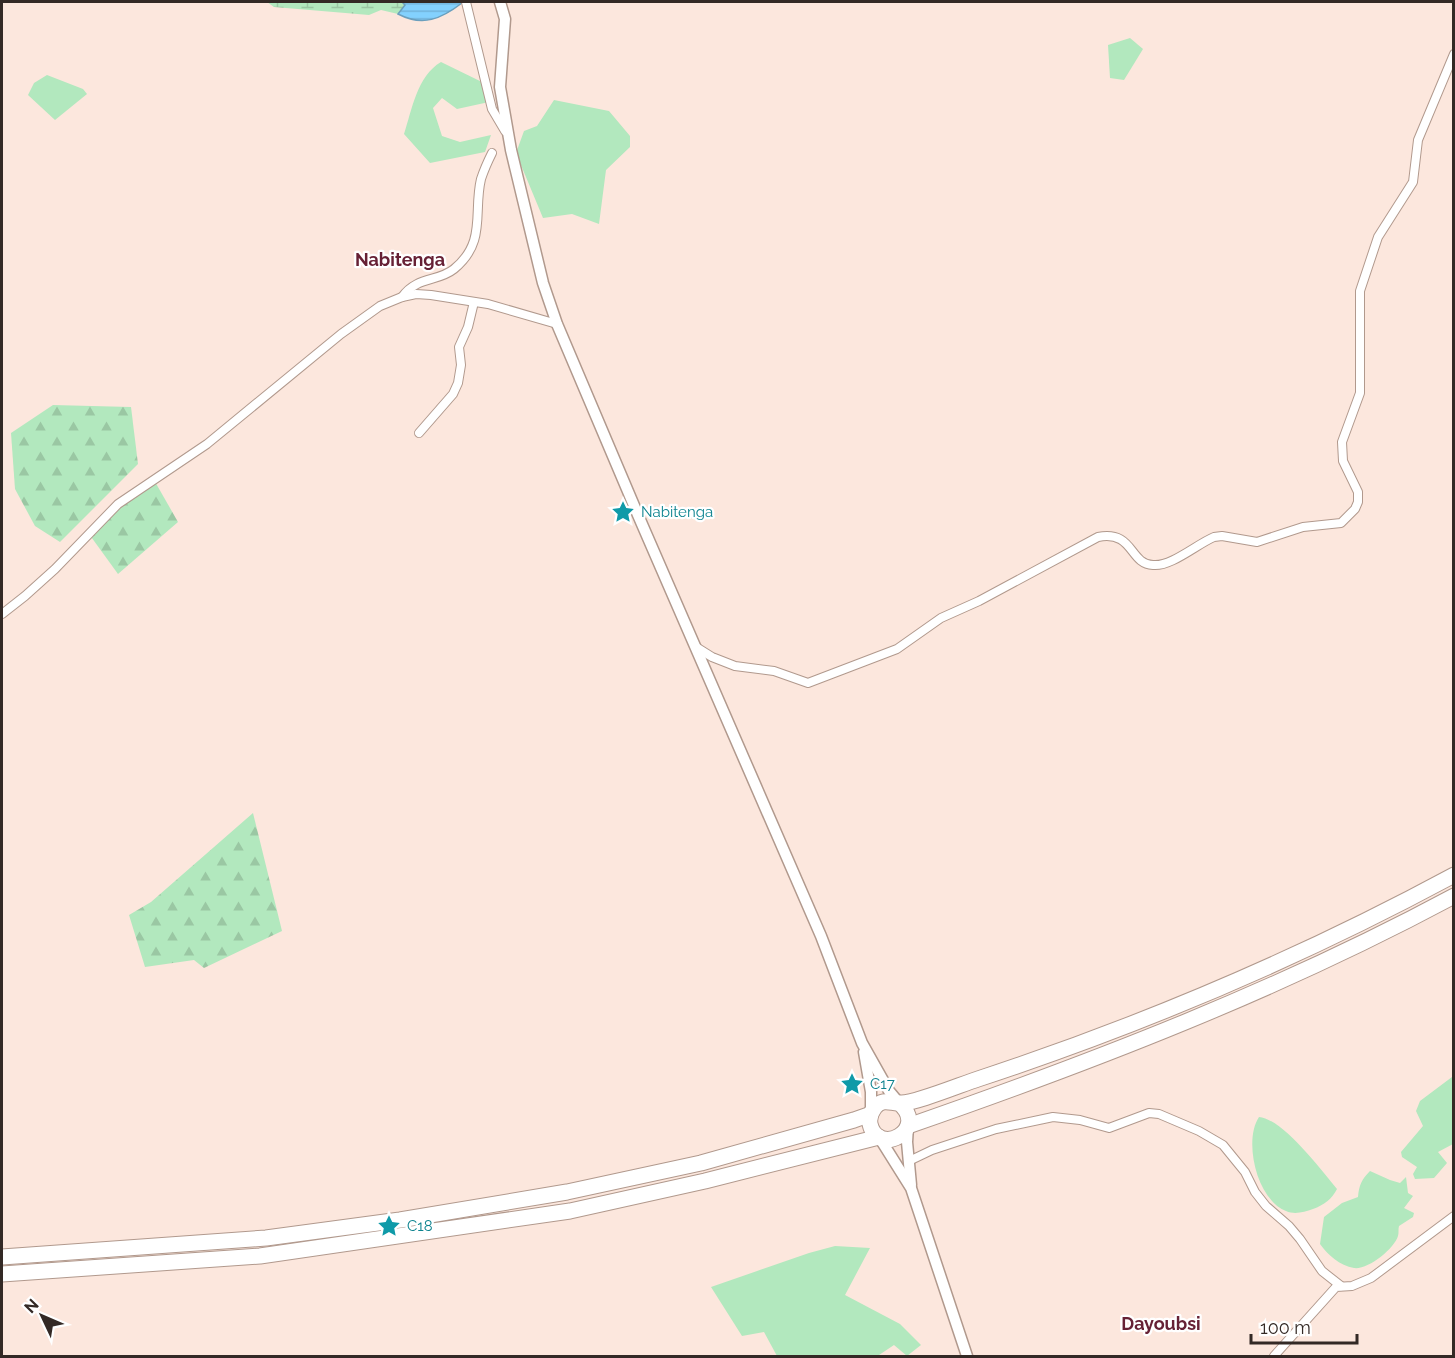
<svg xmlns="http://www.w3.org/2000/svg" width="1455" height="1358" font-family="Raleway,sans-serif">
	<defs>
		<pattern id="forest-firs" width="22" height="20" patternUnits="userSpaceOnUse" patternTransform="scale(1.5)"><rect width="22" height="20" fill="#b2e8be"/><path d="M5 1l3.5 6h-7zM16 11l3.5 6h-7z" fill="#9ac7a3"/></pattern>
		<pattern id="wetland-marsh" width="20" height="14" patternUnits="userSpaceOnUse" patternTransform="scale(1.5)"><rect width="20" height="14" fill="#b2e8be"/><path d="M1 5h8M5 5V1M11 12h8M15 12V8" fill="none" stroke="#9ac7a3"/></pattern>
		<pattern id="water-rules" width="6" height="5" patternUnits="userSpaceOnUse" patternTransform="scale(1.5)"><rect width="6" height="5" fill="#83d1fe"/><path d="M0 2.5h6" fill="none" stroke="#72b3da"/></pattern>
	</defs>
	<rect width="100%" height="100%" fill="#fce7dd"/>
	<g fill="#b2e8be">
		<path d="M1130,38L1143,49L1124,80L1110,78L1108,45Z"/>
		<path d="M441,62L484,83L489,102L457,109L442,98L433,108L442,136L460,142L491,135L485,152L430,163L404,134C412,110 417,76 441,62Z"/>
		<path d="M47,75L83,89L87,94L55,120L28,95L34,83Z"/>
		<path d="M554,100L609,111L630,136V147L606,170L599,224L572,214L543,218L516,153L524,131L537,126Z"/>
		<path d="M1452,1077L1453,1144L1438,1152L1447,1163L1434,1178L1415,1179L1413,1174L1417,1167L1402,1157L1401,1152L1423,1126L1416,1111L1420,1101Z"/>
		<path d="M1259,1117C1283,1119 1321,1170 1337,1189C1332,1199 1324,1205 1313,1209C1304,1212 1295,1215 1286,1211C1257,1200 1243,1141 1259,1117Z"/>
		<path d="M1370,1171L1390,1180L1400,1183L1406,1177L1408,1193L1413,1196L1404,1208L1414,1213L1413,1217L1399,1226C1398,1229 1399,1233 1398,1236C1394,1249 1368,1270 1354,1268C1340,1266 1327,1254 1320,1244L1324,1217L1342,1203L1358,1197C1359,1185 1362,1179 1370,1171Z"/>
		<path d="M835,1246L870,1248L845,1295L900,1324L921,1345L907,1356L894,1345L879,1355L881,1356H777L764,1332L742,1336L711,1287L809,1253Z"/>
	</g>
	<g fill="url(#forest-firs)">
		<path d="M53,405L131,407L138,464L60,542L35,526L15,489L11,433Z"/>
		<path d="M154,480L178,522L118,574L89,534L105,517Z"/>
		<path d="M253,813L282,931L204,968L194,960L145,967L129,915L151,902Z"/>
	</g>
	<path fill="url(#wetland-marsh)" d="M267,2H402L405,5L398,14L381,10L369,15L274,7Z"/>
	<path fill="url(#water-rules)" stroke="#6b9fbd" stroke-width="1.5" d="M402,2H462V3C441,19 423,27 398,14L405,5Z"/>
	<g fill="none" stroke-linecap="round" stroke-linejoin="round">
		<g stroke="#b1998d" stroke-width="10">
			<g id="street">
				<path d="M466,2L492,109L505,131"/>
				<path d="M402,297C417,276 438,282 454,269C487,242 473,212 481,179C484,170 488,161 492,153"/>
				<path d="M419,433L453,394L458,383L461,365L459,347L468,327L474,302"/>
				<path d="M2,614L25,596L55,569L118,504L207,444L341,334L380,306L402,297L416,294L431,295L488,304L557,324"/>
				<path d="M696,647L712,657L735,666L774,671L808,683L897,649L941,618L979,601L1098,537C1134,530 1129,564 1153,565C1171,567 1197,544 1214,537L1222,536L1257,542L1303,527L1341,523L1355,509L1358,502V492L1343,461L1342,442L1360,393V291L1378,237L1413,182L1418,140L1454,54"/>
				<path d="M909,1161L932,1150L996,1129L1053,1117L1080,1120L1109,1128L1149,1113L1159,1114L1199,1131L1223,1145L1245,1172L1255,1192L1266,1206L1289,1226L1300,1239L1322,1271L1341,1286"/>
				<path d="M1274,1356L1336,1287L1352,1286L1371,1278L1454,1216"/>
			</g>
		</g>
		<g stroke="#b1998d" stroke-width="13">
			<g id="secondary">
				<path d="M500,2L505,19L500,87L511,150L543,283L557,324L638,515L821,936L862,1043L889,1091L899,1103"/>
				<path d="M864,1052L871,1092V1114"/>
				<path d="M908,1126L907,1142L911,1185"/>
				<path d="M879,1137L911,1188L967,1356"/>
			</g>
		</g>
		<g stroke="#b1998d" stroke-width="17">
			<g id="highway">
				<path d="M899,1103C930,1129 878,1158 870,1124C869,1118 871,1112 875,1107C883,1098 890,1103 900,1103C914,1104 962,1084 978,1079C1142,1025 1302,957 1454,875"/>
				<path d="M908,1126C1095,1061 1279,990 1454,896"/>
				<path d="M2,1257L266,1238L400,1220L567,1192L701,1163L854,1120L871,1114"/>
				<path d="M2,1274L260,1256L570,1211L705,1181L879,1137"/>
			</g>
		</g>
		<use href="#street" stroke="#fff" stroke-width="8"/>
		<use href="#secondary" stroke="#fff" stroke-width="10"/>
		<use href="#highway" stroke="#fff" stroke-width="15"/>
	</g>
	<defs>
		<g id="sight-bare" transform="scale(1.8)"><path d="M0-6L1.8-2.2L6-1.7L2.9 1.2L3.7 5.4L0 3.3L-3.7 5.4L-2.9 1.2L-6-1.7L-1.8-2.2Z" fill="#0f9aa8" stroke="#fff" stroke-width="2.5" paint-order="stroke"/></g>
	</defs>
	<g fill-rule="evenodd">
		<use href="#sight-bare" x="623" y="512"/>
		<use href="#sight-bare" x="852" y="1084"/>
		<use href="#sight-bare" x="389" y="1226"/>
	</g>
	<g text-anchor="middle" stroke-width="4.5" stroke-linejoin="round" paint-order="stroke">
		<g font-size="15" fill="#0d838f" stroke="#fff" text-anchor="start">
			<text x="641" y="517">Nabitenga</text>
			<text x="870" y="1089">C17</text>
			<text x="407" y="1231">C18</text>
		</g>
		<g font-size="18" font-weight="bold" fill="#662135" stroke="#fff">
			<text x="400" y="266">Nabitenga</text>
			<text x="1161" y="1330">Dayoubsi</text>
		</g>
	</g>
	<rect width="1455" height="1358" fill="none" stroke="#332925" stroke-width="6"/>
	<g transform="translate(42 1316) rotate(314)" stroke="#ffffff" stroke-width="4.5" paint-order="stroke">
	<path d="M0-4.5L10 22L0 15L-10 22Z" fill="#332925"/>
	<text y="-9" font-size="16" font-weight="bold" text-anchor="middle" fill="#332925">N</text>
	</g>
	<path d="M1251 1334v9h106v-9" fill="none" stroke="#332925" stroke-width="3"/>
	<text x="1260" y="1334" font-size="18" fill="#332925" stroke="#ffffff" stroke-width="4.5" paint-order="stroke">100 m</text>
</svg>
